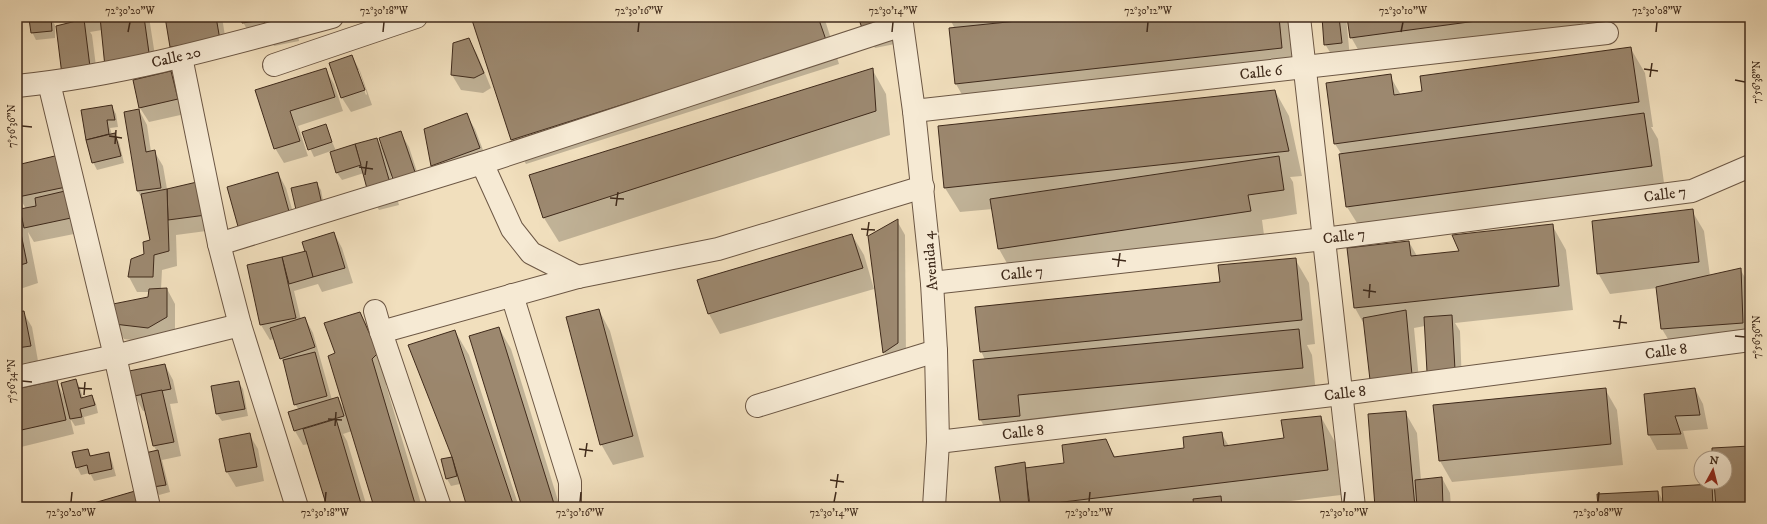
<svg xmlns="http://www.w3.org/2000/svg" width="1767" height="524" font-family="'IM FELL DW Pica',serif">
	<rect width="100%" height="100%" fill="#f1dfbd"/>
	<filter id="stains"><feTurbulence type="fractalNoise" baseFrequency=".005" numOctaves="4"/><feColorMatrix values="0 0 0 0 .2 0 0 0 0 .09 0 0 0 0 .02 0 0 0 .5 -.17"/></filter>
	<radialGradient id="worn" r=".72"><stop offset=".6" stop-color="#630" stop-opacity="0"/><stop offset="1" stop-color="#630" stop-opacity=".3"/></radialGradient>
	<g fill="#0003" fill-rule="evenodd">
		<path d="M75,17H149L158,75L170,72L179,87L185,114L149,122L140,108L145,77L114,81L102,30L90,32L92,35L98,82L72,90L63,75L77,22Z"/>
		<path d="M166,17H222L228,55L180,62L171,47Z"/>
		<path d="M242,17H295L299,41L274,46L268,35L251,37L243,22Z"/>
		<path d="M473,17H824L839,64L526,164L512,139Z"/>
		<path d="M859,17L905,42L875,48L863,28Z"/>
		<path d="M949,17H1288L1290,20L1296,73L970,109L956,84L950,29H955Z"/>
		<path d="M1323,17H1346L1350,58L1334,59L1325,44Z"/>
		<path d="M1348,17H1582L1585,33L1365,62L1351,37Z"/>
		<path d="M50,18L55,25V38L36,40L32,32Z"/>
		<path d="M469,39L477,54L491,88L483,93L461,90L452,75Z"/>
		<path d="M1631,49L1645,73L1653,127H1651L1658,139L1665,190L1362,231L1347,207L1342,155L1335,144L1390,76L1401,95L1424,92Z"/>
		<path d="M352,56L360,71L372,105L351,112L342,98L330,64ZM357,70H359L367,94L366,95Z"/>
		<path d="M325,69L334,84L343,111L298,126L308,156L284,163L275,148L257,91Z"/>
		<path d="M872,69L886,94L890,135L559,242L544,218L530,176Z"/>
		<path d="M1275,91L1289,116L1302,176L1290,177L1293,182L1297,214L1262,220L1264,235L1013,274L999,249L993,209L960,212L945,188Z"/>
		<path d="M112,107L116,114L118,127L110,128L112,135H115L119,142L124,163L97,170L93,162L82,111Z"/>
		<path d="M139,110L147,125L151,152L154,151L163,166L167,189L196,183L214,230L176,235L177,266L162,270L161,289H167L175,304V332L157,343L124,339L115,324L149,298L150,292H137L129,277L145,255L151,241L143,201L138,191Z"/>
		<path d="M466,114L475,129L488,163L441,180L432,165Z"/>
		<path d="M325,125L336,151L377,139L384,151L400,132L409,147L423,190L391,176L399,205L379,210L370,195L364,173L342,180L337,173L331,151L314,157L303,133Z"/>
		<path d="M58,157L79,233L34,242L28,232L38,283L17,290V166ZM22,202L26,209H23Z"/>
		<path d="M278,173L286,188L298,230L249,244Z"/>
		<path d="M316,183L321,190L326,216L303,221Z"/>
		<path d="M1692,211L1704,231L1710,276L1740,269L1750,286V344L1674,349L1662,329L1657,288L1610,294L1598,273Z"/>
		<path d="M897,221L905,235L906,358L892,367L884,352L870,236Z"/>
		<path d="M1552,225L1566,250L1573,310L1455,323L1460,331L1462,385L1425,326L1414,328L1420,390L1365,326L1355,308L1409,242L1417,256L1460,251Z"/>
		<path d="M334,233L342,248L353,283L322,292L318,284L294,291L301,320L305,318L313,333L332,400L338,398L344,409L337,354L360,313L374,337L391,378L386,385L422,507H375L352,431L343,434L347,441L367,507H328L309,444L303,445L295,431L299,410L295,404L285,366L281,358L274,339L270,340L261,325L248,266L282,259L284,262L306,252Z"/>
		<path d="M852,235L864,255L874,289L720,334L709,314Z"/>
		<path d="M1295,259L1309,283L1315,344L1307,345L1312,355L1316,393L1031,420L1033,440L994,444L980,419L985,360L981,351L1221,283Z"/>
		<path d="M599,310L610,331L644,457L613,465L601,444Z"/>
		<path d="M23,312L32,327L38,361L17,364V313Z"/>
		<path d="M499,328L511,349L560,507H523Z"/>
		<path d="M455,331L469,355L519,507H468L460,484L451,486L447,479L442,460L453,457Z"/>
		<path d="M165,365L173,380L178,403L170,404L181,456L162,460L170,492L159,495L154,487L157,452L154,446L146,410L143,411L135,396Z"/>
		<path d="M76,380L80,388L83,398L92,396L96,404L98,413L84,417L85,424L75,426L70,418L74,434L21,447L17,441V390L56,381L64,396Z"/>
		<path d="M238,382L243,389L248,416L222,421L217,414L212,387Z"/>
		<path d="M1605,389L1617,410L1623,465L1452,482L1440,461L1434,406Z"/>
		<path d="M1695,389L1703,404L1708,429L1683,431L1688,449L1657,450L1649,435Z"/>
		<path d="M1405,412L1417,433L1421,480L1442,478L1450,493L1451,507H1376Z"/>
		<path d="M1321,417L1335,442L1341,495L1240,507H1002L1024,463L1027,468L1065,464L1106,441L1116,458L1185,449L1221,433L1229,446L1285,439Z"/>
		<path d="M249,434L258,449L264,481L236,487L227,472L221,439Z"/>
		<path d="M1750,447V507H1599L1658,492L1664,502L1711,485L1716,492L1715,482H1725V458H1713Z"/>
		<path d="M88,450L91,456L108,453L112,461L116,476L94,481L90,473L81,475L77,467Z"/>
	</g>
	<g fill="#9c886f" stroke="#3f2a1b">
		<path d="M51,17L52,31L31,33L29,19Z"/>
		<path d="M100,17H144L150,60L105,67Z"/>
		<path d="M165,17H216L220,40L170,47Z"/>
		<path d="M241,17H263L264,20L242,23Z"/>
		<path d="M264,17H289L291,26L265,31Z"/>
		<path d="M471,17H818L826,40L511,140Z"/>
		<path d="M858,17H893L862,28Z"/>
		<path d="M948,17H980L949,20Z"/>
		<path d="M1056,17H1279L1282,48L955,84L949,28Z"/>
		<path d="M1322,17H1339L1342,43L1324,45Z"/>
		<path d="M1347,17H1506L1350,38Z"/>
		<path d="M84,19L90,67L62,75L56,26Z"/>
		<path d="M469,38L484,73L474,78L451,75L453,43Z"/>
		<path d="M1631,47L1639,102L1334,144L1326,83L1391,74L1394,95L1422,91L1420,76Z"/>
		<path d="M352,55L365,90L341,98L329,63Z"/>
		<path d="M326,68L335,97L290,111L300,141L274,149L255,90Z"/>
		<path d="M873,68L876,111L543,218L529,175Z"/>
		<path d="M171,71L178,99L139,108L133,80Z"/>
		<path d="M1275,90L1289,151L944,188L938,126Z"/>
		<path d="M112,105L115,120H107L109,134L86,140L81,110Z"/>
		<path d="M139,109L146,152L155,150L161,188L137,191L124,112Z"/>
		<path d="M467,113L480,148L431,166L424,129Z"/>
		<path d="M1644,113L1652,166L1346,207L1339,154Z"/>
		<path d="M326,124L332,142L308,150L302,132Z"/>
		<path d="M401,131L416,175L394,182L379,138Z"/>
		<path d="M115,133L121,156L92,163L86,140Z"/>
		<path d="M377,138L392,190L369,196L355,144Z"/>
		<path d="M355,144L361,165L336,173L330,152Z"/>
		<path d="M59,155L66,187L18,197L17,165Z"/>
		<path d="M1279,156L1284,190L1248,195L1251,211L998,249L990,199Z"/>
		<path d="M278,172L290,215L239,230L227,187Z"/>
		<path d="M197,182L206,215L168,220L167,189Z"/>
		<path d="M317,182L323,209L297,214L291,188Z"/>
		<path d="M167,189L169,251L154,255L153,277H128L131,259L144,254L143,242L150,240L141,194Z"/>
		<path d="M65,191L71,218L24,228L20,209L36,206L35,198Z"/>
		<path d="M1693,209L1699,262L1597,274L1592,221Z"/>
		<path d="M17,214L27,263L17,266Z"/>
		<path d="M898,219V343L883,353L868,236Z"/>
		<path d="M1553,224L1559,286L1354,308L1347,248L1409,241L1411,256L1459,251L1452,235Z"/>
		<path d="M334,232L345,268L313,277L302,242Z"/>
		<path d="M852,234L863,268L708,314L697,280Z"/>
		<path d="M306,251L313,277L289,284L282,257Z"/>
		<path d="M282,257L296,318L260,325L247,265Z"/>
		<path d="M1296,258L1302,320L980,352L975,307L1220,282L1218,265Z"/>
		<path d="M1741,268L1743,323L1661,329L1656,287Z"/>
		<path d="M167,288V317L148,328L114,324L113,304L148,297L149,289Z"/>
		<path d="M599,309L633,436L600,445L566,317Z"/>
		<path d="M1406,310L1412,375L1370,380L1363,318Z"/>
		<path d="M24,311L31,346L17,348V312Z"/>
		<path d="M360,312L378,353L372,359L416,507H374L328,356L335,353L324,323Z"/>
		<path d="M1452,315L1455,370L1427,372L1424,317Z"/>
		<path d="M305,317L315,347L280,359L270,328Z"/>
		<path d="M499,327L555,507H522L469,336Z"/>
		<path d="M1299,329L1303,368L1018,395L1020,416L979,420L973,360Z"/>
		<path d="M455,330L514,507H467L452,457L408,345Z"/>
		<path d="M315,352L327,396L294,405L283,360Z"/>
		<path d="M165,364L171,389L134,396L129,371Z"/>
		<path d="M76,379L81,398L92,395L95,405L80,409L82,417L70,419L61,383Z"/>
		<path d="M57,380L66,420L17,431V389Z"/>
		<path d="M239,381L245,409L216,414L211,386Z"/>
		<path d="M1606,388L1611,444L1439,461L1433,405Z"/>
		<path d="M1695,388L1700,415L1675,416L1681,434L1648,435L1644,394Z"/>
		<path d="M162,390L174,442L153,446L141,394Z"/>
		<path d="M338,397L344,416L294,431L288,412Z"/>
		<path d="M1406,411L1415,507H1375L1368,414Z"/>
		<path d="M1321,416L1328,470L1030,506L1025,468L1064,463L1062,445L1106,439L1114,457L1184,448L1183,437L1222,432L1224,446L1284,438L1281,420Z"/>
		<path d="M336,419L362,507H327L303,429Z"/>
		<path d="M250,433L257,467L226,472L219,439Z"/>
		<path d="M1750,446V507H1716L1714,482H1725V458H1712V448Z"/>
		<path d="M88,449L90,456L109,452L112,469L89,474L87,465L76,468L72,452Z"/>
		<path d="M158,450L166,485L153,487L145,453Z"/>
		<path d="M452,457L457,476L446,479L441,459Z"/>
		<path d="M1025,462L1029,507H1001L995,467Z"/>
		<path d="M1442,477L1443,507H1417L1415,480Z"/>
		<path d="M1712,484L1713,507H1663L1662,487Z"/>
		<path d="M135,491L140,507H88L87,505Z"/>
		<path d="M1658,491L1659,507H1598L1597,494Z"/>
		<path d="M1221,496L1222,507H1194L1193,499Z"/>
	</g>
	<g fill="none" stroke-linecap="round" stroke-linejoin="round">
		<g stroke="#6c5744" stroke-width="24">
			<g id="minor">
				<path d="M901,17L914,111L932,283L936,351L938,442L934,507"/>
				<path d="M181,57L219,244L240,325L297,507"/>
				<path d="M274,65L416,17"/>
				<path d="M49,83L115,356L149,507"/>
				<path d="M914,111L1607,33"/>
				<path d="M482,163L512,229L531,253L578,277"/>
				<path d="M219,244L482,163L902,25"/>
				<path d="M932,283L1324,239L1692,191L1750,166"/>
				<path d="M512,295L570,482V507"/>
				<path d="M375,311L381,332L440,507"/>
				<path d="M381,332L578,277L718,249L923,187"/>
				<path d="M17,377L115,356L240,325"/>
				<path d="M757,406L936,351"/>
				<path d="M938,442L1341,394L1750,340"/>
			</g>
		</g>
		<g stroke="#6c5744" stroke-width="24">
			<g id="tertiary">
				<path d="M1299,17L1354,507"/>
				<path d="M17,86C124,75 228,45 332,17"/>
			</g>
		</g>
		<use href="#minor" stroke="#f6ead4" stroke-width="22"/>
		<use href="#tertiary" stroke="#f6ead4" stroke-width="22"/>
	</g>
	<path fill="none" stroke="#3f2a1b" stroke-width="1.5" d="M128,32L130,22M383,32L384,22M638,32L639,22M892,32L893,22M1147,32L1148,22M1401,32L1403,22M1656,32L1657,22M1644,69L1658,71M1650,77L1652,63M1735,80L1745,82M22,126L32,127M109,136L122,138M115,144L116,130M359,167L373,169M365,175L367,161M610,198L624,199M616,206L618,192M861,229L875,230M867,236L869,222M1112,259L1126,261M1118,267L1120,253M1363,290L1376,292M1369,298L1370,284M1613,321L1627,323M1619,329L1621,315M1735,336L1745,337M22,381L32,382M78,388L92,389M84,395L85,382M328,419L342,420M335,426L336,412M579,449L593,451M585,457L587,443M830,480L844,482M836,488L838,474M71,502L72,492M325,502L326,492M580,502L581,492M834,502L836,492M1089,502L1090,492M1344,502L1345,492M1598,502L1599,492"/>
	<g text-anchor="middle" stroke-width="3.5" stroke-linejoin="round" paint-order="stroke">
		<g font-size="15" fill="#3f2a1b" stroke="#f6ead4">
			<text transform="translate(176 57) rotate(-13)" y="5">Calle 20</text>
			<text transform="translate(1261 72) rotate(-6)" y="5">Calle 6</text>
			<text transform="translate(1665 194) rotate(-8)" y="5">Calle 7</text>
			<text transform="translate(1344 236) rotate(-7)" y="5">Calle 7</text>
			<text transform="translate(930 261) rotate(-95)" y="5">Avenida 4</text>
			<text transform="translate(1022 273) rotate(-6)" y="5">Calle 7</text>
			<text transform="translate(1666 351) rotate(-8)" y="5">Calle 8</text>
			<text transform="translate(1345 393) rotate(-7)" y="5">Calle 8</text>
			<text transform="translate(1023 432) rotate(-7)" y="5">Calle 8</text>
		</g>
	</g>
	<rect width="1767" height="524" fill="none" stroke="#f1dfbd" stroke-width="44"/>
	<g transform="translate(1713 470) rotate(7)"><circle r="19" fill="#f6ead4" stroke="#ad9d8a"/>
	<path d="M0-3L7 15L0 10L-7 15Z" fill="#8f2418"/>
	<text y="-6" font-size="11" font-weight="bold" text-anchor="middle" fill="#3f2a1b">N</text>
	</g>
	<rect x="22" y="22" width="1723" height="480" fill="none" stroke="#3f2a1b" stroke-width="1.5"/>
	<g font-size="10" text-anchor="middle" fill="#3f2a1b">
		<text x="130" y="14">72°30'20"W</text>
		<text x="384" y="14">72°30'18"W</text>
		<text x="639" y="14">72°30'16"W</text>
		<text x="893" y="14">72°30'14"W</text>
		<text x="1148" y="14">72°30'12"W</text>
		<text x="1403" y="14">72°30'10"W</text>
		<text x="1657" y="14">72°30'08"W</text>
		<text transform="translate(1756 82) rotate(-90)" y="4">7°56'38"N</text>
		<text transform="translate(11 126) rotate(-90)" y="4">7°56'36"N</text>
		<text transform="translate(1756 337) rotate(-90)" y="4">7°56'36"N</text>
		<text transform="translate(11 381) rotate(-90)" y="4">7°56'34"N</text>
		<text x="71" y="516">72°30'20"W</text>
		<text x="325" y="516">72°30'18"W</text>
		<text x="580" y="516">72°30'16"W</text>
		<text x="834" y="516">72°30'14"W</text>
		<text x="1089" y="516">72°30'12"W</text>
		<text x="1344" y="516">72°30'10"W</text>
		<text x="1598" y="516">72°30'08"W</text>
	</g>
	<rect width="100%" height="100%" filter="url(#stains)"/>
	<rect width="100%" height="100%" fill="url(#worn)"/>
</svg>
